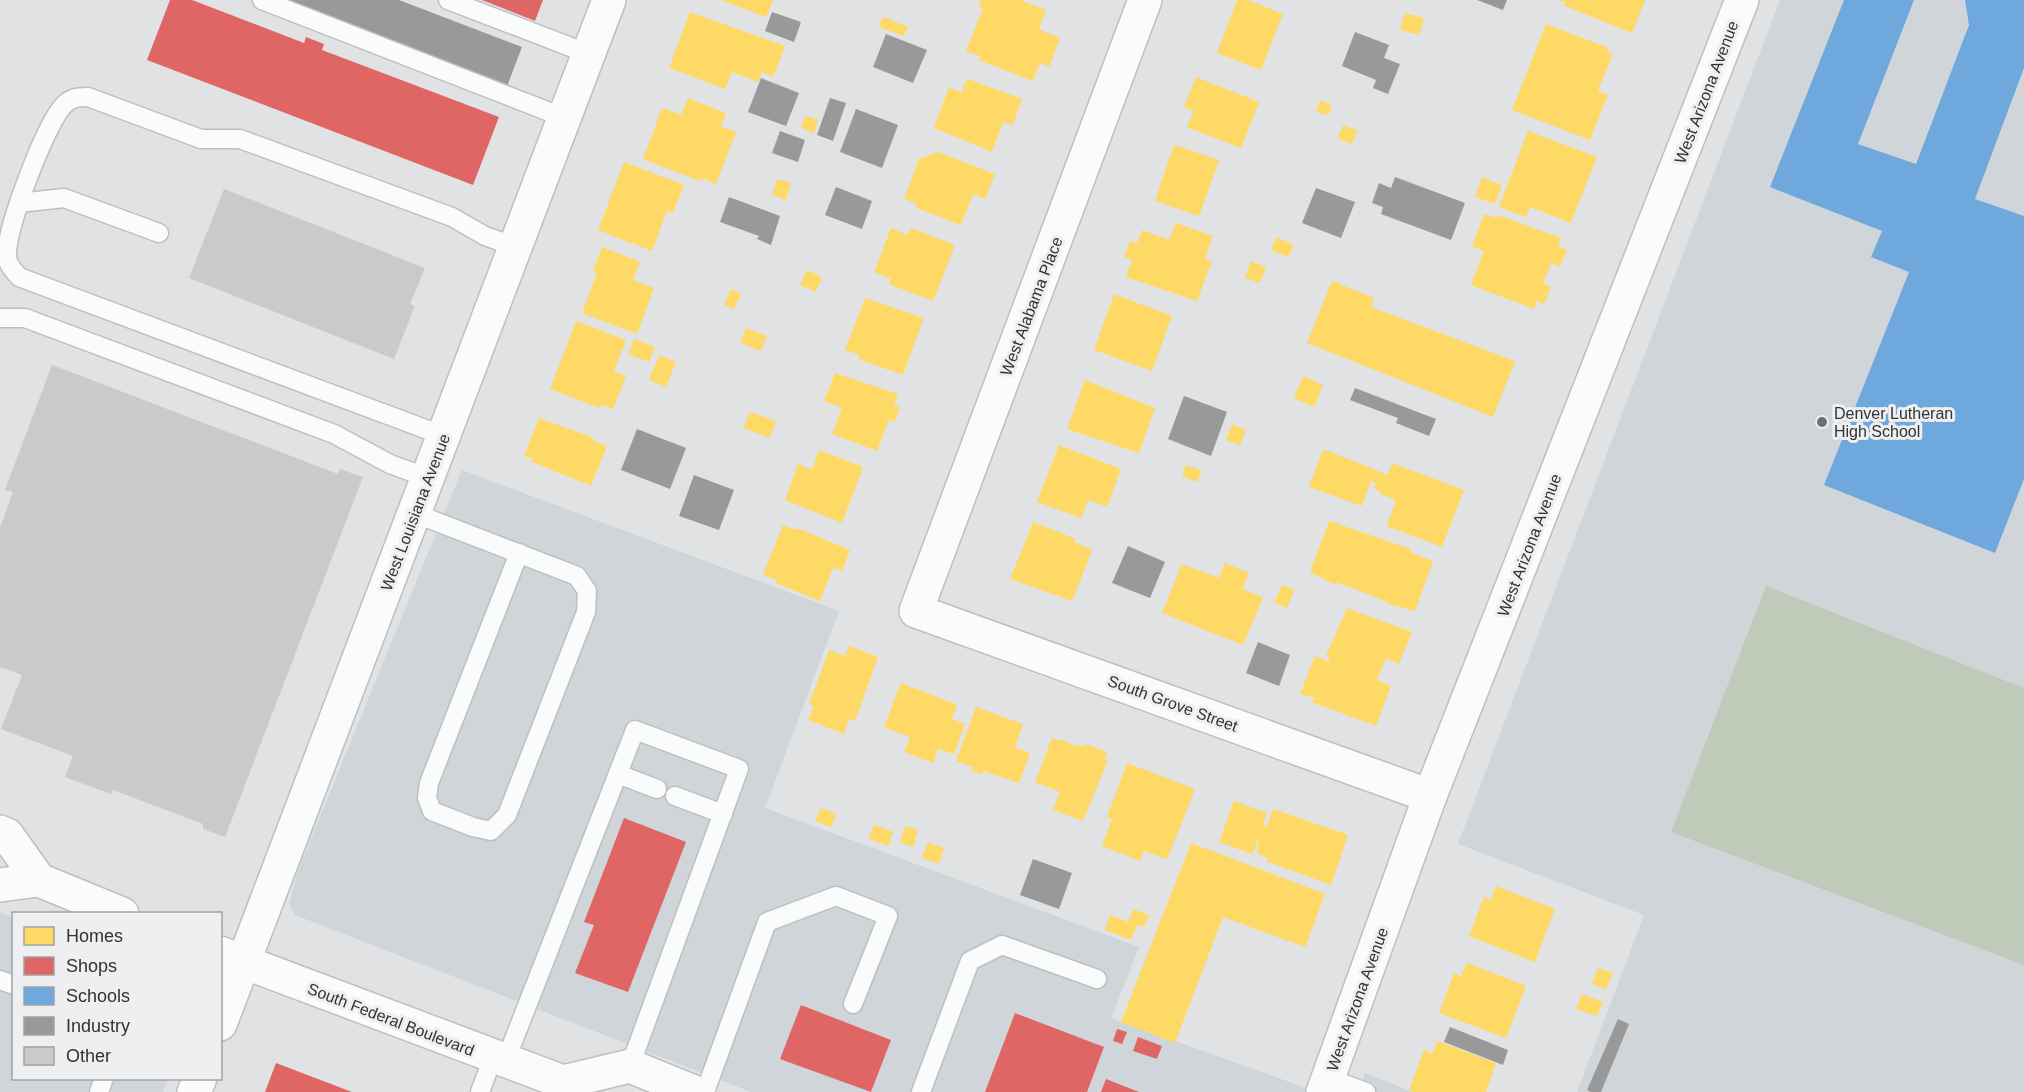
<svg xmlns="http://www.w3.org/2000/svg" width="2024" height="1092" font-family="Helvetica,sans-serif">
	<rect width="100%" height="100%" fill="#e1e2e3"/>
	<g fill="#d0d5d9">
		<path d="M1780,0H2024V1092H1577L1644,915L1458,844Z"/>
		<path d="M462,470L839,611L765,808L1139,947L1111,1018L1306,1088L1305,1092H751L295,915L289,904L299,868Z"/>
		<path d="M0,912L13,917L14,1078L168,1079L163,1092H0Z"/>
		<path d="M1365,1073L1413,1092H1359Z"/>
	</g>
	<path fill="#bfcab8" d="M1766,586L2024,688V965L1671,832Z"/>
	<g fill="#ffd966">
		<path d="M721,0H773L766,17Z"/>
		<path d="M981,0H1020L1046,10L1039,29L1060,38L1049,67L1040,63L1033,81L979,60L980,56L966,51L983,8L978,6Z"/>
		<path d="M1237,0H1248L1283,14L1261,70L1217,53Z"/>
		<path d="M1559,0H1645L1632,33L1565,6L1566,3Z"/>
		<path d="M690,12L785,46L773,77L762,72L758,82L732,72L725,89L669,68Z"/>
		<path d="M1405,13L1424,18L1419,35L1400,30Z"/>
		<path d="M883,17L908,27L904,36L879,27Z"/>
		<path d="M1546,24L1609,48L1607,51L1613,54L1598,91L1608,95L1590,140L1512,110Z"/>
		<path d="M1196,77L1259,102L1241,148L1187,127L1194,111L1184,107Z"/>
		<path d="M968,79L1022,99L1013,125L1003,122L992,152L934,128L949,87L963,93V87Z"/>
		<path d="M688,98L726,113L721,126L736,132L716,184L701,178L700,181L643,159L662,108L681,115Z"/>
		<path d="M1320,100L1332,105L1328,115L1316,112Z"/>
		<path d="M805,116L818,120L814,133L801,128Z"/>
		<path d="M1343,125L1357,130L1352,144L1338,139Z"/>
		<path d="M1528,131L1597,157L1571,223L1530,207L1526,217L1499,207Z"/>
		<path d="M1174,145L1219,160L1199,216L1155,201Z"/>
		<path d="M938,152L995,174L985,199L973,194L961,225L916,208L917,204L904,199L919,159Z"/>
		<path d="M624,162L684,185L673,213L667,211L652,251L598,230Z"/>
		<path d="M1482,177L1502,185L1495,204L1475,197Z"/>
		<path d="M777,179L791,183L786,200L772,195Z"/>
		<path d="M1484,214L1497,218L1498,215L1561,238L1558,247L1567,250L1560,267L1551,263L1543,283L1551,287L1544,304L1537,301L1534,309L1471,285L1484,251L1472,246Z"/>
		<path d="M1176,223L1213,236L1205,259L1212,261L1197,301L1126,277L1132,260L1124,257L1130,241L1137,243L1142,230L1169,240Z"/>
		<path d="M891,228L908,235L911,228L955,245L933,301L889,284L891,279L874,272Z"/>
		<path d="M1276,237L1294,245L1288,257L1271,250Z"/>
		<path d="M602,247L640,262L633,280L654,288L637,334L582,313L597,273L593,271Z"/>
		<path d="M1251,261L1266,267L1260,283L1245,278Z"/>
		<path d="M807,270L822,277L816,292L800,285Z"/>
		<path d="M1332,281L1374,298L1371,307L1515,361L1493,417L1307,343Z"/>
		<path d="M731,289L741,294L734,309L724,305Z"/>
		<path d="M1114,294L1172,316L1152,371L1094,350Z"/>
		<path d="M865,298L924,318L903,375L858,359L860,355L845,350Z"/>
		<path d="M576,321L626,340L614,371L626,376L613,409L602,405L600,408L550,389Z"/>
		<path d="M746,328L767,336L761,351L741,343Z"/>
		<path d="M634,339L655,347L649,362L628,354Z"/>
		<path d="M659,355L676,362L666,387L649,380Z"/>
		<path d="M835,373L898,394L894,406L900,407L895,422L889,419L877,451L832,434L842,408L824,401Z"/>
		<path d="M1303,376L1323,385L1314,407L1294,398Z"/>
		<path d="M1085,380L1155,408L1139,453L1067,429Z"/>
		<path d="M750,412L776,421L769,438L744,428Z"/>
		<path d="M539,418L594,438L592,440L607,446L591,486L532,462L533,459L524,456Z"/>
		<path d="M1232,424L1246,430L1240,445L1226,440Z"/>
		<path d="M1059,445L1121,469L1107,507L1088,500L1081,518L1037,502Z"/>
		<path d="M1323,449L1388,475L1392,463L1464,490L1442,547L1387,526L1396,500L1380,494L1381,492L1374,489L1376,483L1371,481L1362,506L1309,487Z"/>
		<path d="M819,450L863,467L842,523L785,500L798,464L812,470Z"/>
		<path d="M1186,465L1202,471L1197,482L1182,476Z"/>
		<path d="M1329,521L1411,549L1410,552L1433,561L1415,611L1387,604L1388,602L1336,582V585L1310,572Z"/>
		<path d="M1033,522L1076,539L1074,542L1092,550L1072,601L1010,579Z"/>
		<path d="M783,525L796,530L797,528L850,550L842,571L833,568L820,601L776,583L777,580L763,575Z"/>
		<path d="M1225,563L1249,573L1242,589L1263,597L1243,645L1162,613L1182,564L1219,578Z"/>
		<path d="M1282,585L1294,590L1287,608L1274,603Z"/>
		<path d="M1347,608L1412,632L1399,664L1386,658L1377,680L1391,686L1376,726L1312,702L1314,698L1300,694L1315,656L1328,661L1330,657L1326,656Z"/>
		<path d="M849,646L878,657L855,721L849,719L844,734L808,720L814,706L809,704L829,650L845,656Z"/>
		<path d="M901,683L957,705L952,719L965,724L954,754L938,749L933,763L904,752L910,737L884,727Z"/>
		<path d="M976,707L1023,724L1015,747L1030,753L1019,783L983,771L982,774L972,771L973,767L956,761Z"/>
		<path d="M1052,738L1061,741L1062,739L1076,747L1077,744L1084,747L1086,744L1107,752L1104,759L1108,760L1083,821L1053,810L1060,792L1035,782Z"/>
		<path d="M1127,763L1195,789L1167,859L1144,851L1140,861L1102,846L1112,819L1107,817Z"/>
		<path d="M1234,801L1267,813L1263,825L1267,826L1273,809L1348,835L1331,885L1266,861L1268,858L1257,853L1259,837L1252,854L1219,842Z"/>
		<path d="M821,808L836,814L831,827L815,821Z"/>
		<path d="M874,825L893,832L888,846L869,839Z"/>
		<path d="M905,826L918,830L913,847L900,842Z"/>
		<path d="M928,842L944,848L939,864L922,858Z"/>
		<path d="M1191,843L1325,894L1305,947L1223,917L1175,1043L1121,1022Z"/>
		<path d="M1496,886L1555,909L1535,962L1469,936L1484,897L1491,900Z"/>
		<path d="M1133,909L1149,915L1144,927L1137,925L1131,940L1105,930L1110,915L1128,922Z"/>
		<path d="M1467,963L1526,986L1506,1038L1439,1013L1454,973L1461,976Z"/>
		<path d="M1598,968L1613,973L1606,989L1592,984Z"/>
		<path d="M1582,994L1603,1002L1597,1016L1576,1009Z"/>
		<path d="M1437,1041L1496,1063L1486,1092H1415L1409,1090L1424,1050L1433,1053Z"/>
	</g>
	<g fill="#e06666">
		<path d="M170,0H192L304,43L306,37L324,44L322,50L499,117L473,185L147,60Z"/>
		<path d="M482,0H543L535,21Z"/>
		<path d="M624,818L686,842L628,992L575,973L594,925L584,922Z"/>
		<path d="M801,1005L891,1040L871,1092L780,1059Z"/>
		<path d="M1015,1013L1104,1047L1087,1092H985Z"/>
		<path d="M1117,1029L1127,1032L1122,1044L1113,1041Z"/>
		<path d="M1138,1037L1162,1046L1157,1059L1133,1051Z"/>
		<path d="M276,1063L352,1092H265Z"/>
		<path d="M1106,1079L1139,1092H1101Z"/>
	</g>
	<path fill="#6fa8dc" d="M1844,0H1914L1858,144L1916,164L1969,25L1965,0H2024V68L1975,199L2024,216V479L1995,553L1824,485L1909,272L1871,257L1882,231L1770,187Z"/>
	<g fill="#999">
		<path d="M274,0H399L522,47L506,89Z"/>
		<path d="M1477,0H1507L1503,10Z"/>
		<path d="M772,12L801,22L794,42L765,31Z"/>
		<path d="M1355,32L1389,45L1384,58L1400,64L1388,94L1373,88L1376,80L1342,66Z"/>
		<path d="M886,34L927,50L913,83L873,67Z"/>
		<path d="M761,78L799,93L786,126L748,112Z"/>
		<path d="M830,98L846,103L833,141L817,135Z"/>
		<path d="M856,109L898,125L882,168L840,152Z"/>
		<path d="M780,131L805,140L798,162L772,153Z"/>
		<path d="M1395,177L1465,203L1451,240L1381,214L1383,207L1372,203L1379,183L1391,188Z"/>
		<path d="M836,187L872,201L862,229L825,215Z"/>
		<path d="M1316,188L1355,202L1341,238L1302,223Z"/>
		<path d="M729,197L780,216L771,245L757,239L759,236L720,222Z"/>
		<path d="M1355,388L1436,419L1429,436L1396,423L1398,418L1350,400Z"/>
		<path d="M1184,396L1227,412L1211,456L1168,439Z"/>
		<path d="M637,429L686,448L670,489L621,470Z"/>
		<path d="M694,475L734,490L719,530L679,516Z"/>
		<path d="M1128,546L1165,562L1150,598L1112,583Z"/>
		<path d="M1258,642L1290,655L1279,686L1246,673Z"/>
		<path d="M1033,859L1072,873L1059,909L1020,895Z"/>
		<path d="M1618,1019L1629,1024L1601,1092H1591L1587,1090Z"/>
		<path d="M1450,1027L1508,1050L1503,1065L1444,1042Z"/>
	</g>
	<g fill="#c9caca">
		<path d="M224,189L425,268L410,304L415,306L394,359L189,278Z"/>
		<path d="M52,365L338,474L340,469L363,477L225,837L203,829V824L113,790L111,794L65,777L73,756L1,729L22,675L0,667V528L13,492L5,490Z"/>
	</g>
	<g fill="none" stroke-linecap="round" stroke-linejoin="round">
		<g stroke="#bebfc0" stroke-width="21">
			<g id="service">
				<path d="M262,0L565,118"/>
				<path d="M448,0L589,54"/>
				<path d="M19,203L64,198L159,233"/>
				<path d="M0,318H25L334,434L390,464L428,478"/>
				<path d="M444,436L19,277C13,270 6,263 7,253C7,226 45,126 63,106C70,98 77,97 88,97L201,139H240L452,217L485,236L516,247"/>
				<path d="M414,513L577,576L587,591L586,612L507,815L491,831L473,827L432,811L427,798L429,783L519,553"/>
				<path d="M618,774L657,789"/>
				<path d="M675,796L723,814"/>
				<path d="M0,980L14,985"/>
				<path d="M505,1062L635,730L739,769L630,1066"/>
				<path d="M1328,1078L1366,1092"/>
				<path d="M99,1092L104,1078"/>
				<path d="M480,1092L493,1057"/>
				<path d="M705,1092L767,922L836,896L888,916L853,1004"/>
				<path d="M921,1092L970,961L1002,945L1097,979"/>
			</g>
		</g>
		<g stroke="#bebfc0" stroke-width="36">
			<g id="minor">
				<path d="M1145,0L916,611L1430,796"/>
				<path d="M1323,1092L1430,796L1742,0"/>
			</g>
		</g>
		<g stroke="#bebfc0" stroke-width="36">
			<g id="tertiary">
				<path d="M220,1024L609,0"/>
				<path d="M194,1092L200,1078"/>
			</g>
		</g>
		<g stroke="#bebfc0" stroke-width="36">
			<g id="primary">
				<path d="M0,832L7,835L39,880"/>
				<path d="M0,885L39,880L122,914"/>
				<path d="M220,953L563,1082L630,1066L694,1092"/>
			</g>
		</g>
		<use href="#service" stroke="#fafbfb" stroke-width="18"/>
		<use href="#minor" stroke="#fafbfb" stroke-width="33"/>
		<use href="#tertiary" stroke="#fafbfb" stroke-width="33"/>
		<use href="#primary" stroke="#fafbfb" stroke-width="33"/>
	</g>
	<circle fill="#6f7070" stroke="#edeff1" stroke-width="2" cx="1822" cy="422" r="6"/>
	<g text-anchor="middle" stroke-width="6" stroke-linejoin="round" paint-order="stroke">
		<g font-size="16" fill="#313232" stroke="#edeff1">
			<text transform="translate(1706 92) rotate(-69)" y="6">West Arizona Avenue</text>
			<text transform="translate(1031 306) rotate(-69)" y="6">West Alabama Place</text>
			<text transform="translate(415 512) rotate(-69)" y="6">West Louisiana Avenue</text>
			<text transform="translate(1529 545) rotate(-69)" y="6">West Arizona Avenue</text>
			<text transform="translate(1173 703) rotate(20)" y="6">South Grove Street</text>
			<text transform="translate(1357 999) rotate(-70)" y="6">West Arizona Avenue</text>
			<text transform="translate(391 1019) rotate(21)" y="6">South Federal Boulevard</text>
		</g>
		<g font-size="16" fill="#313232" stroke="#edeff1" text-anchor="start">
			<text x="1834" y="419">Denver Lutheran<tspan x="1834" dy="18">High School</tspan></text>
		</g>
	</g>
	<rect x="12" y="912" width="210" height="168" fill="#edeff1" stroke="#a2a3a5" stroke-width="1.5"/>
	<rect x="24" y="927" width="30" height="18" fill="#ffd966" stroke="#a2a3a5" stroke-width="1.5"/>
	<text x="66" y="942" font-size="18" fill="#313232">Homes</text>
	<rect x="24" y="957" width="30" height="18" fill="#e06666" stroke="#a2a3a5" stroke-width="1.5"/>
	<text x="66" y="972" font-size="18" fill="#313232">Shops</text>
	<rect x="24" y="987" width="30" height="18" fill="#6fa8dc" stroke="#a2a3a5" stroke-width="1.5"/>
	<text x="66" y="1002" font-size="18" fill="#313232">Schools</text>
	<rect x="24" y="1017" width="30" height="18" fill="#999999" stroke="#a2a3a5" stroke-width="1.5"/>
	<text x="66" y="1032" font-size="18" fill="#313232">Industry</text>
	<rect x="24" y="1047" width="30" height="18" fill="#c9caca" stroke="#a2a3a5" stroke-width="1.5"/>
	<text x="66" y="1062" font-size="18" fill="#313232">Other</text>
</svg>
